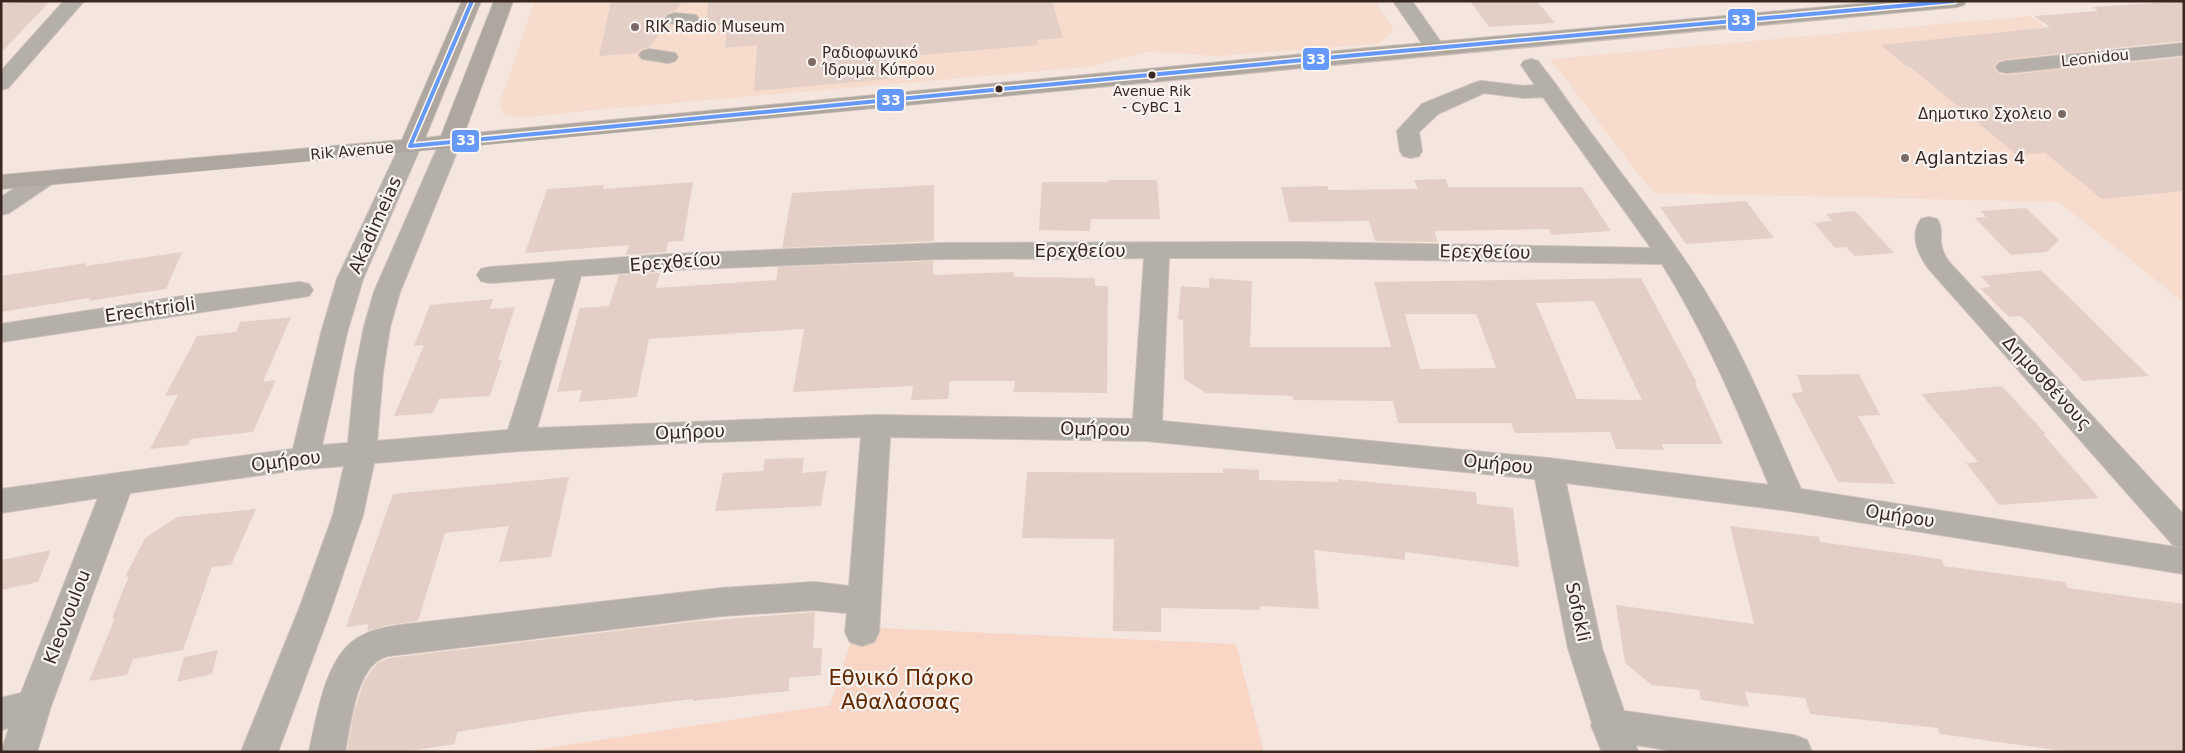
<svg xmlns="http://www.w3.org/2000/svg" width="2185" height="753" font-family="'DejaVu Sans',sans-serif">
	<rect width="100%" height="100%" fill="#f4e6df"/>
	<g fill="#f7dcce">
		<path d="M535,1H1375L1394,30L1379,44L1218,56L1148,52L1089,67L585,111L522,118L505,116L499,104Z"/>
		<path d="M2030,16L2184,123V303L2059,202L1653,193L1550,59Z"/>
	</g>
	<path fill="#f8d5c4" d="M856,627L1236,644L1264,752H521L830,705Z"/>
	<g fill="#e4cfc6" fill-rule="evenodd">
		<path d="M33,1H50L1,53V4Z"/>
		<path d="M611,1H682L675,11L667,13L664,18L666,24L650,47L641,49L638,53L599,56Z"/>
		<path d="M708,1H1052L1063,38L1037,40L1039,45L886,58L888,79L754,91L757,45L725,48L727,25L706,26Z"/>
		<path d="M1470,1H1537L1555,23L1489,27Z"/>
		<path d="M2184,1V41L2006,59L1998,61L1994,67L1998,73L2006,75L2184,57V191L2102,199L2045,153L2017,155L1910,67H1907L1881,45L2050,27L2034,16L2098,11L2093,7Z"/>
		<path d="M1445,179L1449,187H1582L1611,231L1552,235L1549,229L1434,231L1438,242L1375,241L1369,221L1289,222L1281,187L1328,186V190L1418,189L1414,180Z"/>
		<path d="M1108,180H1157L1160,219H1091L1090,231L1039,230L1042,182H1108Z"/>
		<path d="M693,182L683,241L668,242L666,252L626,255L629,245L525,253L547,189L604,185L603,189Z"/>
		<path d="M934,185V241L782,248L792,193Z"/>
		<path d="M1746,201L1774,238L1686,244L1660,207Z"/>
		<path d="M2026,208L2059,240L2047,252L2011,255L1975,218L1986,217L1980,211Z"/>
		<path d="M1855,211L1894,253L1855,256L1846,247L1835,248L1814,223L1832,221L1826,214Z"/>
		<path d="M182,252L166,289L89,301L90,298L1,312V276L86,263L85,266Z"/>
		<path d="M933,261V275L1013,272L1014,277L1095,278V286H1108L1107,393L1013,392L1015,381H950L948,399L911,400L913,386L793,392L804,329L649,339L637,397L579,402L582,390L557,392L580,308L609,306L619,275L660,273L656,288L776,280L778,267Z"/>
		<path d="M2041,270L2149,376L2083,381L2021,316L2009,317L1980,288L1991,287L1980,276Z"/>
		<path d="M1209,278L1252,281L1250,347H1391L1374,282L1641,278L1697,383H1695L1723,444H1662L1664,450L1616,449L1610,432L1515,433L1511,423H1398L1393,401L1293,400V396L1206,393L1184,379L1183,320L1178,319L1181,286L1209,288ZM1594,301L1642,400L1577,399L1536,303ZM1405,314H1476L1496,368L1420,369Z"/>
		<path d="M493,299L490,309L515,307L498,360H502L490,396L439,399L433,413L394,416L424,345L414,346L430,305Z"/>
		<path d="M291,317L263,382L276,380L253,432L191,439L188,445L150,449L178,395L165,396L197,336L236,332L240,322Z"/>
		<path d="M1859,374L1880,415L1858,416L1895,484L1838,482L1791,393L1803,392L1797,375Z"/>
		<path d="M2002,386L2046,434H2043L2099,498L1999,505L1966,463L1978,462L1921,394Z"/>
		<path d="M804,458L802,473L827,471L821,506L715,511L723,473L763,471L765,459Z"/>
		<path d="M1223,468L1259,470V480L1338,482V479L1476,492L1477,504L1513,508L1519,567L1405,552V560L1314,550L1319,609L1260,606V610L1161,608V632L1113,631L1114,539L1022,538L1027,472L1223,473Z"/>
		<path d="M569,477L551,557L499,562L509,526L445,533L418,621L389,625L367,631L369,624L346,627L393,494Z"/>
		<path d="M256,509L231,565L212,567L183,650L133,659L127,675L89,681L115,618H112L129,576L125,577L145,538L177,517Z"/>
		<path d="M1730,526L1819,537L1820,542L1941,559L1944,566L2065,582L2068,588L2184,604V752H2071L1940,734L1938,728L1810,714L1805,698L1745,692L1749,707L1701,700L1699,690L1652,685L1625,663L1616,605L1754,624Z"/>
		<path d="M51,550L38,582L1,590V560Z"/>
		<path d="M815,612L813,648H822L821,675L789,678V691L693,701V699L576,713L457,732L455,744L402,752H347L354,712L363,684L370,672L378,663L389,658L690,622Z"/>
		<path d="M218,650L212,674L177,682L184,657Z"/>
	</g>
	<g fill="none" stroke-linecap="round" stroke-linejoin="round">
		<g stroke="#cdc1ba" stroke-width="2">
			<g id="minor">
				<path d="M64,1H84L8,88L1,90V71Z"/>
				<path d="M1393,1H1412L1445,48L1442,52L1435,54L1428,52Z"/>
				<path d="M675,13L696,15L699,19L696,23L689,25L668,23L665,19L668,15Z"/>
				<path d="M2184,43V55L2006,73L1999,71L1996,67L1999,63L2006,61Z"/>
				<path d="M649,49L675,53L678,57L675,61L668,63L642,59L639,55L642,51Z"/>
				<path d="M1531,59L1538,61L1557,86C1606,157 1664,223 1709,298C1746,358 1772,425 1801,489L2182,548L2173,545L1928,268C1918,254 1909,236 1921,219L1929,217L1937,219C1946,231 1934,243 1950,263L2184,515V574L1790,511L1566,483L1602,648L1624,711L1794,735L1807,740L1812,752H1680L1636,745L1638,752H1602L1591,725L1592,723L1568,648L1535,479L1147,441L890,437L879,632L874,642L862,646L850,642L845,632L847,613L814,610L722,616L388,656C355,664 351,725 345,752H309C317,717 325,656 359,637C371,630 386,627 400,625L722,588L814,582L849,586L861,437L681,443L519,451L374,463L363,515L331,609L278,752H241L299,609L333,515L344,466L305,469L130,493L51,706L37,752H1L9,728L1,730V698L21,693L98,498L1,513V489L293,449L321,333L337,279L402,141L410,139L418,141L421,146L363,279L347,333L322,445L348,443L355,372L364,327L374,292L442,137L450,135L458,137L461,142L400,292L390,327L383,372L377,441L508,430L556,278L490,283L481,281L477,275L481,269L490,267L670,254L941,243L1300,242L1651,248L1543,97L1524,98L1484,93L1438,114L1419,132L1422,151L1419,156L1411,158L1403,156L1400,151L1397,131L1422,104L1474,83L1481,81L1524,86L1535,85L1521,65L1524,61ZM1144,258L1133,419L876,415L537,428L581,276L670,270L941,259ZM1169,258H1300L1662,264C1706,334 1737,409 1769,485L1548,458L1162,421Z"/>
				<path d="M44,172L52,174L56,179L52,184L9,213L1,215V197L36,174Z"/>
				<path d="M300,282L309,284L313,290L309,296L1,342V324L183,296Z"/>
			</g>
		</g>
		<g stroke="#cdc1ba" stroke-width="2">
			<path id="major" d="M462,1H481L425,138L441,136L494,1H513L464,134L1357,49L1891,1H1966L1964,5L1957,7C1305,66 653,131 1,189V175L402,140Z"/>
		</g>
		<use href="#minor" fill="#b4afa8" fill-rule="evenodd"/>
		<use href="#major" fill="#aea79f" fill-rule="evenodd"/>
		<g stroke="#fcf4f0" stroke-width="7">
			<path id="bus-1" d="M472,1L410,146L1357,55L1954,1"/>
		</g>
		<use href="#bus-1" stroke="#69f" stroke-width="4"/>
	</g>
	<g fill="#7a6a63" stroke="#fcf4f0" stroke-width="2">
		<circle cx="635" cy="27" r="5"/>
		<circle cx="812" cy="62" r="5"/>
		<circle cx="2062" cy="114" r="5"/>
		<circle cx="1905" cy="158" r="5"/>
	</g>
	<g fill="#382820" stroke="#fcf4f0" stroke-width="2">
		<circle cx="1152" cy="75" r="4.5"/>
		<circle cx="999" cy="89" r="4.5"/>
	</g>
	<g text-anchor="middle" stroke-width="4.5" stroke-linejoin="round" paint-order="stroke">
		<g font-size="14" fill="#382820" stroke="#fcf4f0">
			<text x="1152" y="96">Avenue Rik<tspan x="1152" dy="16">- CyBC 1</tspan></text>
		</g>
		<g font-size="15" fill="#382820" stroke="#fcf4f0" text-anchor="start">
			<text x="645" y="32">RIK Radio Museum</text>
			<text x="822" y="58">Ραδιοφωνικό<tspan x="822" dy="17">Ίδρυμα Κύπρου</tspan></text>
			<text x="2052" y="119" text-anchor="end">Δημοτικο Σχολειο</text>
		</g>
		<g font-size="15" fill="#382820" stroke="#fcf4f0">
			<text transform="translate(2095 58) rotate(-6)" y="5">Leonidou</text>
			<text transform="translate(352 151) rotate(-5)" y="5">Rik Avenue</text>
		</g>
		<g font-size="18" fill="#382820" stroke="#fcf4f0" text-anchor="start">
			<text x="1915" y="164">Aglantzias 4</text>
		</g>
		<g font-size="18" fill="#382820" stroke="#fcf4f0">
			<text transform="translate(375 225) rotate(-66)" y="6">Akadimeias</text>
			<text x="1080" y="257">Ερεχθείου</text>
			<text transform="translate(1485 252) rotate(1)" y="6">Ερεχθείου</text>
			<text transform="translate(675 262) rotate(-4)" y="6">Ερεχθείου</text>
			<text transform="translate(150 310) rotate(-8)" y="6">Erechtrioli</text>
			<text transform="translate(2047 383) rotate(47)" y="6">Δημοσθένους</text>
			<text transform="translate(1095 429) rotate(1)" y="6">Ομήρου</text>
			<text transform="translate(690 432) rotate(-2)" y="6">Ομήρου</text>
			<text transform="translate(286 461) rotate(-7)" y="6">Ομήρου</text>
			<text transform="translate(1498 464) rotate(6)" y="6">Ομήρου</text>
			<text transform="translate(1900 516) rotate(9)" y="6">Ομήρου</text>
			<text transform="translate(1578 612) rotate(78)" y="6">Sofokli</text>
			<text transform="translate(67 617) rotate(-69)" y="6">Kleovoulou</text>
		</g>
		<g font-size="21" fill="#632700" stroke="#fcf4f0">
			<text x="901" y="685">Εθνικό Πάρκο<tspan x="901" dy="24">Αθαλάσσας</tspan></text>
		</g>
	</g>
	<g stroke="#fcf4f0" stroke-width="2">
		<rect x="1727" y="8" width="29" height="24" rx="5" fill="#69f"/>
		<rect x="1302" y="47" width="28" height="24" rx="5" fill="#69f"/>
		<rect x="876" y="88" width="29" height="24" rx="5" fill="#69f"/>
		<rect x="451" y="129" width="29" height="24" rx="5" fill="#69f"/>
	</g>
	<g font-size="14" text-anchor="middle" font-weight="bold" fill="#fff">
		<text x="1741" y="25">33</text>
		<text x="1316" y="64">33</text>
		<text x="891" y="105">33</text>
		<text x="466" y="145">33</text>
	</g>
	<rect width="2185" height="753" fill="none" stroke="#382820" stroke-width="5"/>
</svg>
